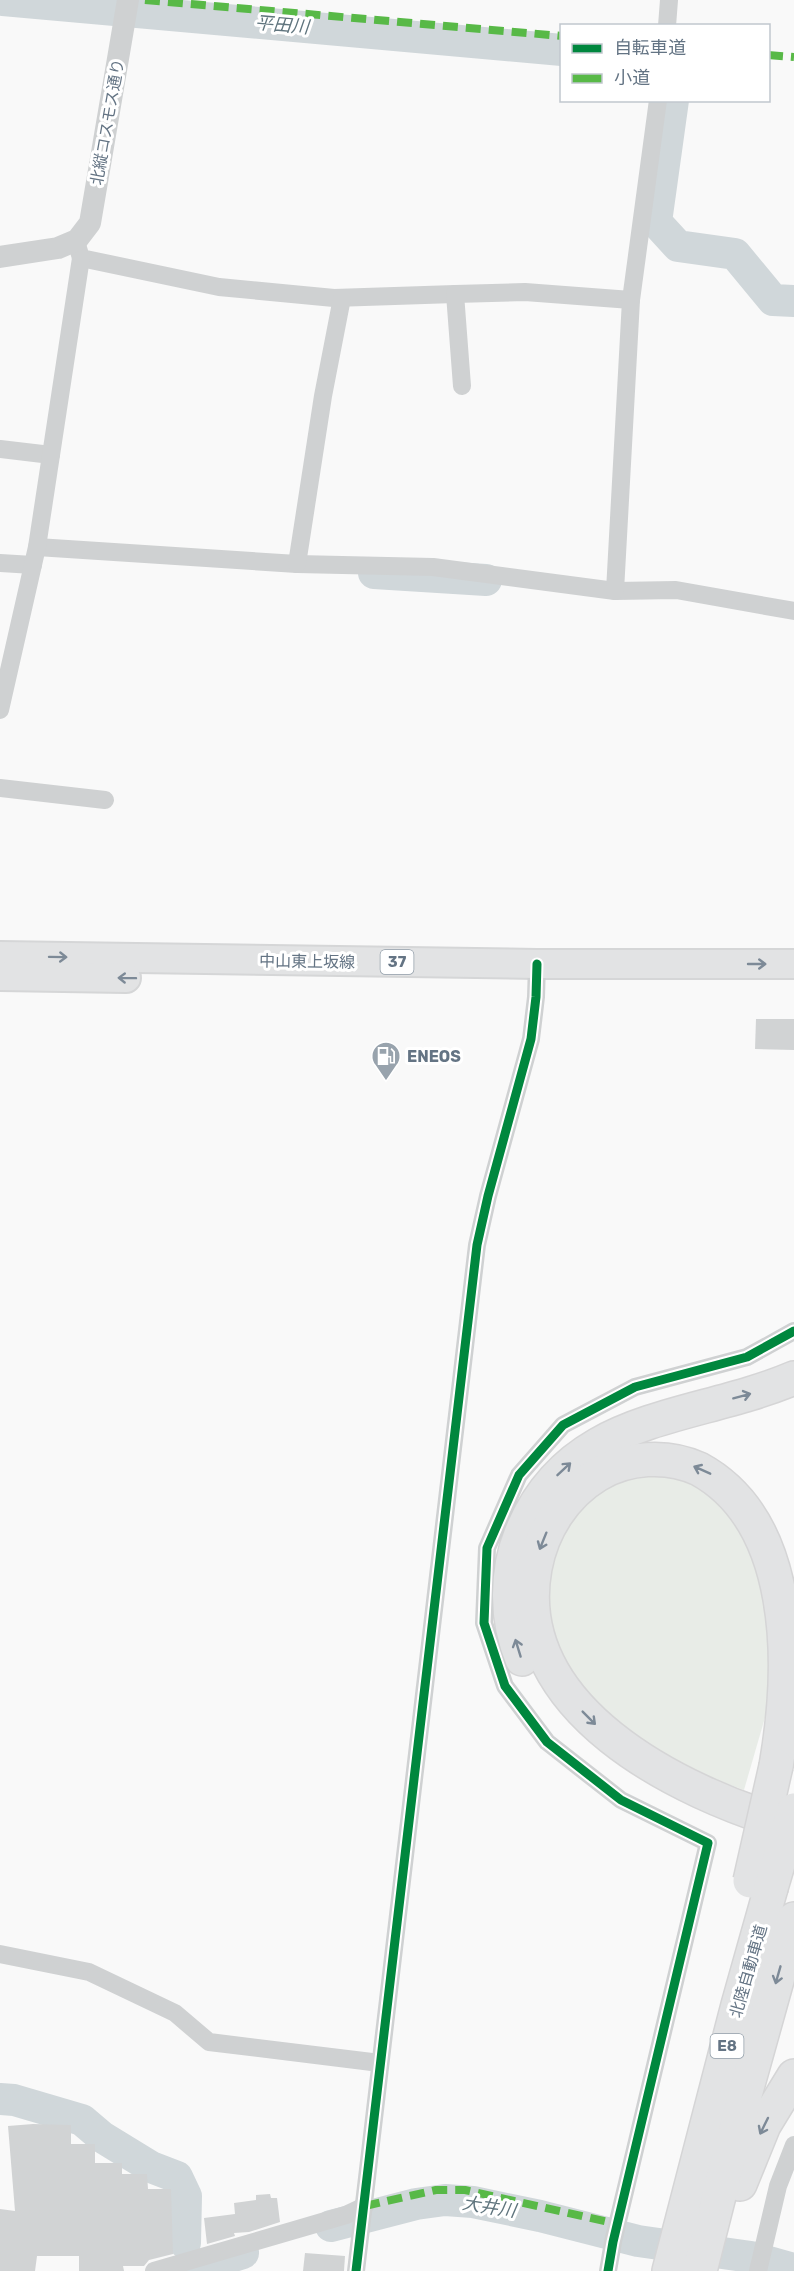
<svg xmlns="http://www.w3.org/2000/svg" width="794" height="2271" font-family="Rubik,'Noto Sans JP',sans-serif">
	<rect width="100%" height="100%" fill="#f9f9f9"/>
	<path fill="#e8ece7" d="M668,1473L708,1489L768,1562L771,1697L744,1790L677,1765L617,1727L578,1684L549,1630V1559L571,1514L598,1488L629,1477Z"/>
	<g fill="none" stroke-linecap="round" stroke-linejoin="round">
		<g stroke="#d0d7da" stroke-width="32">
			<path d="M3,0L562,50"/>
			<path d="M673,100L656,222L678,246L735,254L773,300L794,301"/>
			<path d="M374,573L486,580"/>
			<path d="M0,2099L14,2100L82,2120L102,2137L151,2167L177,2177L186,2196L185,2243"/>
			<path d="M331,2226L416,2204L445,2200L473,2202L540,2216L638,2241L751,2257L794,2269"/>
			<path d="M187,2271L243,2253"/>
		</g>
	</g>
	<g fill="#d1d3d4">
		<path d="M756,1019H794V1050L755,1049Z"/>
		<path d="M33,2124L71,2125V2144H95V2163H122V2174H147L148,2189H171L173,2254L149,2260L144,2266H123L124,2271H79V2256H37L35,2271H0V2209L15,2211L8,2126Z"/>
		<path d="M270,2194L271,2198H277L280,2222L249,2232L234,2233L235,2236L207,2244L204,2218L235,2214L234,2203L256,2200V2195Z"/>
		<path d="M305,2253L345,2256L344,2271H303Z"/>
	</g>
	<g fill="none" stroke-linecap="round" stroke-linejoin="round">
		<g stroke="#d5d6d7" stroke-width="32">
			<g id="primary">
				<path d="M0,956L537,964H794"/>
				<path d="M0,976L126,978"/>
			</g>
		</g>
		<g stroke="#d5d5d6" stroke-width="36">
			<g id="motorway">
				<path d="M522,1659C506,1620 505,1574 521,1534C570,1412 690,1422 794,1378"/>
				<path d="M776,1766C794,1663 794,1521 699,1469C667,1454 627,1457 597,1475C564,1495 542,1530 535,1568C509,1709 679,1793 791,1825"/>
				<path d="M740,2184L764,2125L794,2076"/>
				<path d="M669,2271L738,2005L771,1888"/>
				<path d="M700,2271L740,2113L794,1919"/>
			</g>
		</g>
		<g stroke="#cfd1d2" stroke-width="18">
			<path d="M667,26L669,0"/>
			<path d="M78,248L81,258L219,287L334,298L455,294"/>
			<path d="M462,386L455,294L525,292L631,300"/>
			<path d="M0,449L51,455"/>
			<path d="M37,547L297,564L433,567L615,591L676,590L794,611"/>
			<path d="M0,563L33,565"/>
			<path d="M297,564L323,396L342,298"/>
			<path d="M615,591L631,300L658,100"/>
			<path d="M0,710L37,547L81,258"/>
			<path d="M0,788L105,800"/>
			<path d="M0,1954L89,1972L175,2013L209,2042L380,2063"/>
			<path d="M154,2271L346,2215L365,2206"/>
			<path d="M356,2271L477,1245L488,1196L531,1039L536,997L537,964"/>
			<path d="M608,2271L613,2242L708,1843L621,1800L547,1742L505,1686L484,1623L487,1548L519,1475L563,1425L635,1387L747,1357L794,1331"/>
			<path d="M758,2271L778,2186L794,2145"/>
		</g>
		<path stroke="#cfd1d2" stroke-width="22" d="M0,257L58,248L77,240L90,223L128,0"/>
		<use href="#primary" stroke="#e2e3e4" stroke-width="28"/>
		<use href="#motorway" stroke="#e2e3e4" stroke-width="33"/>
		<g stroke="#d5d5d6" stroke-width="36" stroke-linecap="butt">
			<g id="motorway-bridge">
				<path d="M750,1881L776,1766"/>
				<path d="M771,1888L794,1810"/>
			</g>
		</g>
		<use href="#motorway-bridge" stroke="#e2e3e4" stroke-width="33"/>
		<g stroke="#58b947" stroke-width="8" stroke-dasharray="15 8" stroke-linecap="butt">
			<path d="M145,0L562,36"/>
			<path d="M768,55L794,57"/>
			<path d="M365,2206L436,2190H465L618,2224"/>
		</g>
		<g stroke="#fff" stroke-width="13">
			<g id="cycleway">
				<path d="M356,2271L477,1245L488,1196L531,1039L536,997L537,964"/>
				<path d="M608,2271L613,2242L708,1843L621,1800L547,1742L505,1686L484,1623L487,1548L519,1475L563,1425L635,1387L747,1357L794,1331"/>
			</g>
		</g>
		<use href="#cycleway" stroke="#00873e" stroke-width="9"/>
	</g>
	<defs><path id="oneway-shaft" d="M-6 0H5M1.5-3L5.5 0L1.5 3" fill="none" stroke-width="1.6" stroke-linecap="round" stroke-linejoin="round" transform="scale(1.5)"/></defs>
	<g stroke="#7d8a97">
		<use href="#oneway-shaft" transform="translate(58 957) rotate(1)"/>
		<use href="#oneway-shaft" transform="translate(757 964)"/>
		<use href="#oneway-shaft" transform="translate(127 978) rotate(-179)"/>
		<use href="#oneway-shaft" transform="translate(742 1396) rotate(-15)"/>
		<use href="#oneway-shaft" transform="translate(564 1469) rotate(-43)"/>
		<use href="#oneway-shaft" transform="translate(702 1470) rotate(-156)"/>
		<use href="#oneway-shaft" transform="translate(543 1541) rotate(112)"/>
		<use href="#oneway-shaft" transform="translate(518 1648) rotate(-107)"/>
		<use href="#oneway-shaft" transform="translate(589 1718) rotate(45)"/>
		<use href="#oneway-shaft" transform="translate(778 1975) rotate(106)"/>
		<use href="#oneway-shaft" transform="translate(764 2126) rotate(116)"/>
	</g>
	<defs>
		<g id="fuel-pin" transform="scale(1.5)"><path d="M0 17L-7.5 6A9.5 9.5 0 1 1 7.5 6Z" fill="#98a3ad" stroke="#fff"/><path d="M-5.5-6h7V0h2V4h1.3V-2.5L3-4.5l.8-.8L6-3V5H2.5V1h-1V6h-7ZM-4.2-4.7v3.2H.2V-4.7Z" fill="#fff"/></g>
	</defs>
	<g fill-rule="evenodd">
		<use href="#fuel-pin" x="386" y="1056"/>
	</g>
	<g text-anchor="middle" stroke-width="6" stroke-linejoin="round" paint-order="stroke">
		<g fill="#fff" stroke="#929ea9" stroke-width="1.5">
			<rect x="380.5" y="950" width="33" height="24" rx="4.5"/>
			<rect x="710.5" y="2034" width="33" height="24" rx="4.5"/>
		</g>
		<g font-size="15" font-weight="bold" fill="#647484">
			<text x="397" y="967">37</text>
			<text x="727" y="2051">E8</text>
		</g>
		<g font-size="16" fill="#647484" stroke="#fff">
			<text transform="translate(107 122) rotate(-80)" y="6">北縦コスモス通り</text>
			<text transform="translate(307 961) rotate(1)" y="6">中山東上坂線</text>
			<text transform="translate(748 1971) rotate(-74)" y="6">北陸自動車道</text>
		</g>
		<g font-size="16" font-weight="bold" fill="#647484" stroke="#fff" text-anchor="start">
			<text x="407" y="1062">ENEOS</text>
		</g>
		<g font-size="18" font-style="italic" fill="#5f747d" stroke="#fff">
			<text transform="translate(282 25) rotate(5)" y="6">平田川</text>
			<text transform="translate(489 2207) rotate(9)" y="6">大井川</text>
		</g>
	</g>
	<rect x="560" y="24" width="210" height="78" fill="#ffffff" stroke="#c1c7ce" stroke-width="1.5"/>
	<rect x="572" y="44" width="30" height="9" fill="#00873e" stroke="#c1c7ce" stroke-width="1.5"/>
	<text x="614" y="54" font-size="18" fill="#647484">自転車道</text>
	<rect x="572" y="74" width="30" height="9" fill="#58b947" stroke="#c1c7ce" stroke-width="1.5"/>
	<text x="614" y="84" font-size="18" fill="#647484">小道</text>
</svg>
